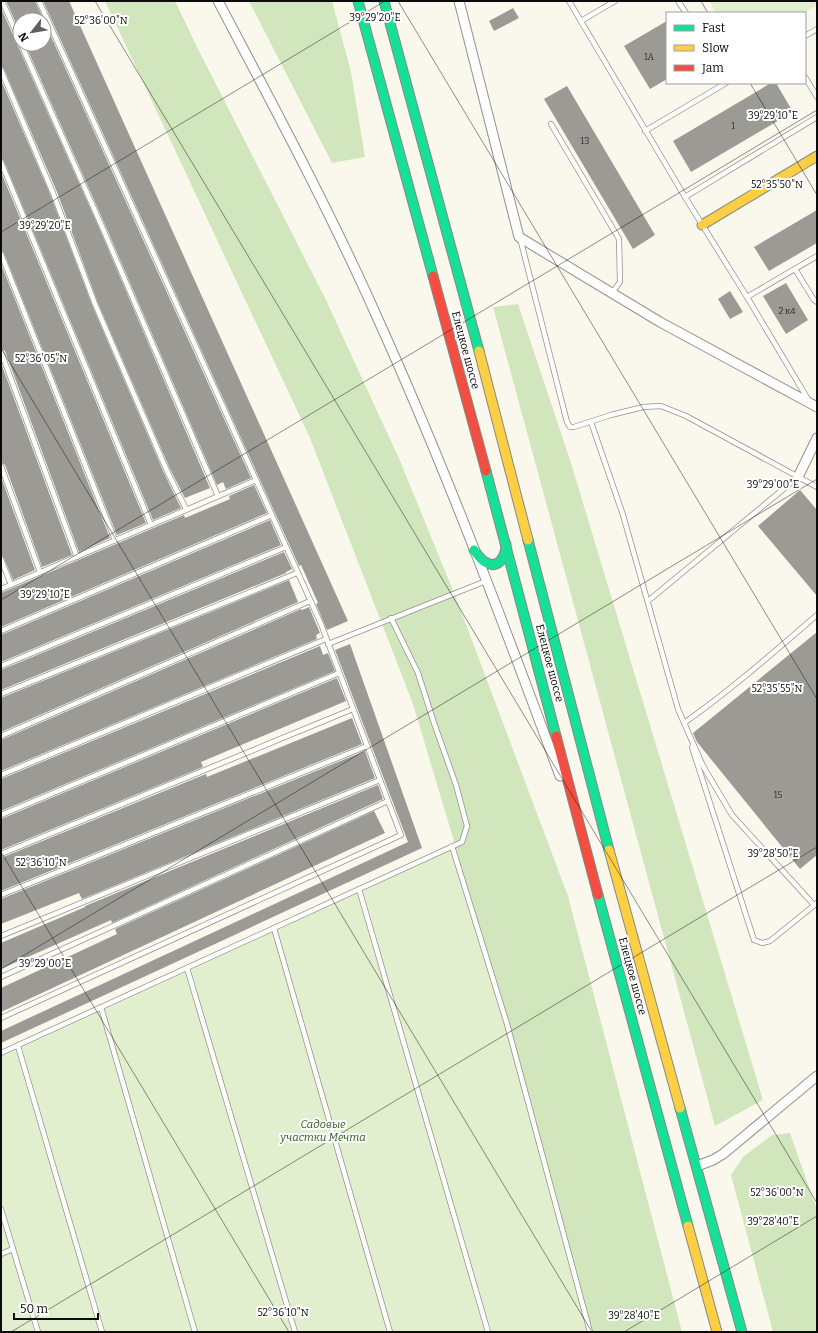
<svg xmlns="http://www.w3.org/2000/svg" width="818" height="1333" font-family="Bitter,serif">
	<rect width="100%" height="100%" fill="#faf8ed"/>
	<g fill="#e1efce">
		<path d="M709,1H817V5L804,13H716Z"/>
		<path d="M456,848L587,1332H1V1057Z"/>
	</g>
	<g fill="#d1e6bc">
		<path d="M105,1H175L198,49L326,300L401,463L458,603L568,896L682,1332H587L456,848L413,704L310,438Z"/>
		<path d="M249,1H332L351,72L365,157L332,163Z"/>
		<path d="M518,304L571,463L763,1100L715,1126L493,307Z"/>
		<path d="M790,1133L817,1210V1332H773L731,1175L743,1157L772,1135Z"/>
	</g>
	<g fill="#9c9a94">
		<path d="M6,1H35L44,20H20V32Z"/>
		<path d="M43,1H69L348,621L327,630L316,604L318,603L301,565L299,566Z"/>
		<path d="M1,8L100,230L210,488L185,498L170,469L98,303L57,192L4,69L1,66Z"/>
		<path d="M513,8L519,18L494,31L489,21Z"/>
		<path d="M44,21L251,478L226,489L223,482L217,485L106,227L25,44H44Z"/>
		<path d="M667,21V79L650,89L624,46Z"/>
		<path d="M1,80L50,194L92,305L164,473L181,508L153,520L4,161L1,158Z"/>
		<path d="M771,83H776L793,112L691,172L673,141Z"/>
		<path d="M567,86L655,235L633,249L544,99Z"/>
		<path d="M1,172L146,523L117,535L4,253L1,250Z"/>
		<path d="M817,210V243L769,271L754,247Z"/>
		<path d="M1,264L110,538L79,552L5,351L1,348Z"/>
		<path d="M786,283L808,320L786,334L763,296Z"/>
		<path d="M730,291L743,312L730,319L718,299Z"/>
		<path d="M1,363L72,555L42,567L5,465L1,462Z"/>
		<path d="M1,477L35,570L13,580L4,558L1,555Z"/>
		<path d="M254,485L267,513L1,627V593L184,515L185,518L230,499L229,496Z"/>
		<path d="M800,490L817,510V596L758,526Z"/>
		<path d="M270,520L281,545L1,662V635Z"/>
		<path d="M284,552L292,569L286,572V573L1,690V670Z"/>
		<path d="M289,580L298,602L1,732V698Z"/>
		<path d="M309,607L320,633L316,635L317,639L1,771V740L301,609L302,610Z"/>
		<path d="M817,632V855L800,869L697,742L693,733Z"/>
		<path d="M350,644L422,848L1,1043V1031L408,842L335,650Z"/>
		<path d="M320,646L323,655L328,653L335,671L1,811V779Z"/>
		<path d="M337,678L346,701L201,762L203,767L1,850V819Z"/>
		<path d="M352,718L362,744L1,891V858L206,774L207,777Z"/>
		<path d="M365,751L375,778L82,899L79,893L1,924V899Z"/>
		<path d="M378,785L383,799L112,923L111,920L1,969V943L85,907V906Z"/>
		<path d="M374,811L385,833L1,1012V988L117,934L115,929Z"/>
	</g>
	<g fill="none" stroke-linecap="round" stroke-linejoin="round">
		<g stroke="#93928d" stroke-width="6">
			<g id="lane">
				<path d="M2,1L20,41"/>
				<path d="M569,1L685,197L747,297L809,401"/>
				<path d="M678,1L686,13"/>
				<path d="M581,21L615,1"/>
				<path d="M805,36L817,29"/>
				<path d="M21,44L103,229L218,496"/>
				<path d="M1,70L53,193L95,304L167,471L186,509"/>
				<path d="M805,77L817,97"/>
				<path d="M551,124L619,239L620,282L612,293"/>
				<path d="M645,131L726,83"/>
				<path d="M1,162L151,525"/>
				<path d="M685,197L817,117"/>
				<path d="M520,238L567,422L570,427H574L611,415L643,407L661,406L686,416L817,487"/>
				<path d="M1,254L115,540"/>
				<path d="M795,269L814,300L817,302"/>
				<path d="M747,297L817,256"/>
				<path d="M1,352L77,557"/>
				<path d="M591,422L623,515L678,709L703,766L732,815L814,905"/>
				<path d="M1,466L40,572"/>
				<path d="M1,559L11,585"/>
				<path d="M1,589L256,480"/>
				<path d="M648,601L798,477"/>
				<path d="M1,631L272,515"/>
				<path d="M328,644L486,581"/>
				<path d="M1,666L286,547"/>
				<path d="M1,694L297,573"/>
				<path d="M685,724L684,723C731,690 774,652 817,615"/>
				<path d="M1,736L310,601"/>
				<path d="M692,747L754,940L762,943L770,941L817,903"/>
				<path d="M1,775L326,639"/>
				<path d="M1,815L339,673"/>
				<path d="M452,846L507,1024L590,1332"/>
				<path d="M1,854L353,709"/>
				<path d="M359,889L488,1332"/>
				<path d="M1,895L367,746"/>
				<path d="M274,928L390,1332"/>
				<path d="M1,936L380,780"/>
				<path d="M187,968L295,1332"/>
				<path d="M1,977L388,801"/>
				<path d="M101,1007L195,1332"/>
				<path d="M1,1018L401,835L321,624L215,389L39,1"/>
				<path d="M18,1046L102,1332"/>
				<path d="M1,1053L462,842L467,826L456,785L434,723L418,673L391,618"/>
				<path d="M1,1209L38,1332"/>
				<path d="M1,1254L13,1249"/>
			</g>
		</g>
		<g stroke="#93928d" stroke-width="11">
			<g id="street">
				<path d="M218,1C273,105 329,209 377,317C445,467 503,622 560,776"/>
				<path d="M459,1L519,237L660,322L817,407"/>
				<path d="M798,477L817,438"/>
				<path d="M697,1166L713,1160L723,1154L817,1076"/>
			</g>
		</g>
		<g stroke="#898883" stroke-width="11">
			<g id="fast">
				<path d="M358,1L433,276"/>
				<path d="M384,1L479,351"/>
				<path d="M486,471L556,736"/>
				<path d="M528,540L609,850"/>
				<path d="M474,550C477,554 480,559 485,562C499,571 506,555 506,544"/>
				<path d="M598,895L688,1226"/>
				<path d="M680,1108L742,1332"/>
			</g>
		</g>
		<g stroke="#898883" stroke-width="11">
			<g id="slow">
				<path d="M702,225L817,156"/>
				<path d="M479,351L528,540"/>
				<path d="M609,850L680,1108"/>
				<path d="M688,1226L717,1332"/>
			</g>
		</g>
		<g stroke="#898883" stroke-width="11">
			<g id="jam">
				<path d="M433,276L486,471"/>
				<path d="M556,736L598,895"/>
			</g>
		</g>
		<use href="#lane" stroke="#fefefc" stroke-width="4.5"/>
		<use href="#street" stroke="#fefefc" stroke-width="9"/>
		<use href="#fast" stroke="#16e098" stroke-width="9"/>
		<use href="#slow" stroke="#ffcf43" stroke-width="9"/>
		<use href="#jam" stroke="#f24e42" stroke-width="9"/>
	</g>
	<path fill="none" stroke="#0b0b0b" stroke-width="1" stroke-opacity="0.45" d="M95,1L817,1203M398,1L817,699M701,1L708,13M750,83L817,195M1,232L385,1M1,348L592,1332M1,600L817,110M1,852L289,1332M1,969L817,479M11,1332L817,847M624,1332L817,1216"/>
	<g text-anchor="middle" stroke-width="4" stroke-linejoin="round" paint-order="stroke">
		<g font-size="9" fill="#2f2f2d">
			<text x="649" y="60">1А</text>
			<text x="733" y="129">1</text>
			<text x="585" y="144">13</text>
			<text x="787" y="314">2 к4</text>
			<text x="778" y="798">15</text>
		</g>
		<g font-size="11" fill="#0b0b0b" stroke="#fff">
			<text transform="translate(466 350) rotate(75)" y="4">Елецкое шоссе</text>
			<text transform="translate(550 663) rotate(75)" y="4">Елецкое шоссе</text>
			<text transform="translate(633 976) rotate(75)" y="4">Елецкое шоссе</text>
		</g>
		<g font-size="11" font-style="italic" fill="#28601d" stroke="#fff">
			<text x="323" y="1128">Садовые<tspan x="323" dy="13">участки Мечта</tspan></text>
		</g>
	</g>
	<g font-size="10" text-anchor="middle" fill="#0b0b0b" stroke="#fff" stroke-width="4" stroke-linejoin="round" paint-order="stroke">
		<text x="375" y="21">39°29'20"E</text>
		<text x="101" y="24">52°36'00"N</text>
		<text x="773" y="119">39°29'10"E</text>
		<text x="777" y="188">52°35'50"N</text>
		<text x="45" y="229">39°29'20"E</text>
		<text x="41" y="362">52°36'05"N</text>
		<text x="773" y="488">39°29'00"E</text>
		<text x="45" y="598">39°29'10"E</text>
		<text x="777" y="692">52°35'55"N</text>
		<text x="773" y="857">39°28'50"E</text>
		<text x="41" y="866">52°36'10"N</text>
		<text x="45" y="967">39°29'00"E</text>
		<text x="777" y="1196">52°36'00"N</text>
		<text x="773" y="1225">39°28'40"E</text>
		<text x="283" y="1316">52°36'10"N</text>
		<text x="634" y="1319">39°28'40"E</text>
	</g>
	<rect width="818" height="1333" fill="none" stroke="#0b0b0b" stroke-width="4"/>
	<rect x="666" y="12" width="140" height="72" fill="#ffffff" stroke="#9d9d9d"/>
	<rect x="674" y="25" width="20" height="6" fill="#16e098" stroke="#9d9d9d"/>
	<text x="702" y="32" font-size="12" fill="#0b0b0b">Fast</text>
	<rect x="674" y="45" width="20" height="6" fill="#ffcf43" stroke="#9d9d9d"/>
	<text x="702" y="52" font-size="12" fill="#0b0b0b">Slow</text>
	<rect x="674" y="65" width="20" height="6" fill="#f24e42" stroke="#9d9d9d"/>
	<text x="702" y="72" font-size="12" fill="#0b0b0b">Jam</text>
	<g transform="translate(32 32) rotate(239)"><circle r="19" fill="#ffffff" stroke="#9d9d9d"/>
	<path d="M0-3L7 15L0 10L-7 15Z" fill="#5f5e5a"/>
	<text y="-6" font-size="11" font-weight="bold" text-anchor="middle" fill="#0b0b0b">N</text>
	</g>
	<path d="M14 1313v6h84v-6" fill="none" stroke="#0b0b0b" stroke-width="2"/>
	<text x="20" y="1313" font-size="12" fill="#0b0b0b" stroke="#ffffff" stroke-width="3" paint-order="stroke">50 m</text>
</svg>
